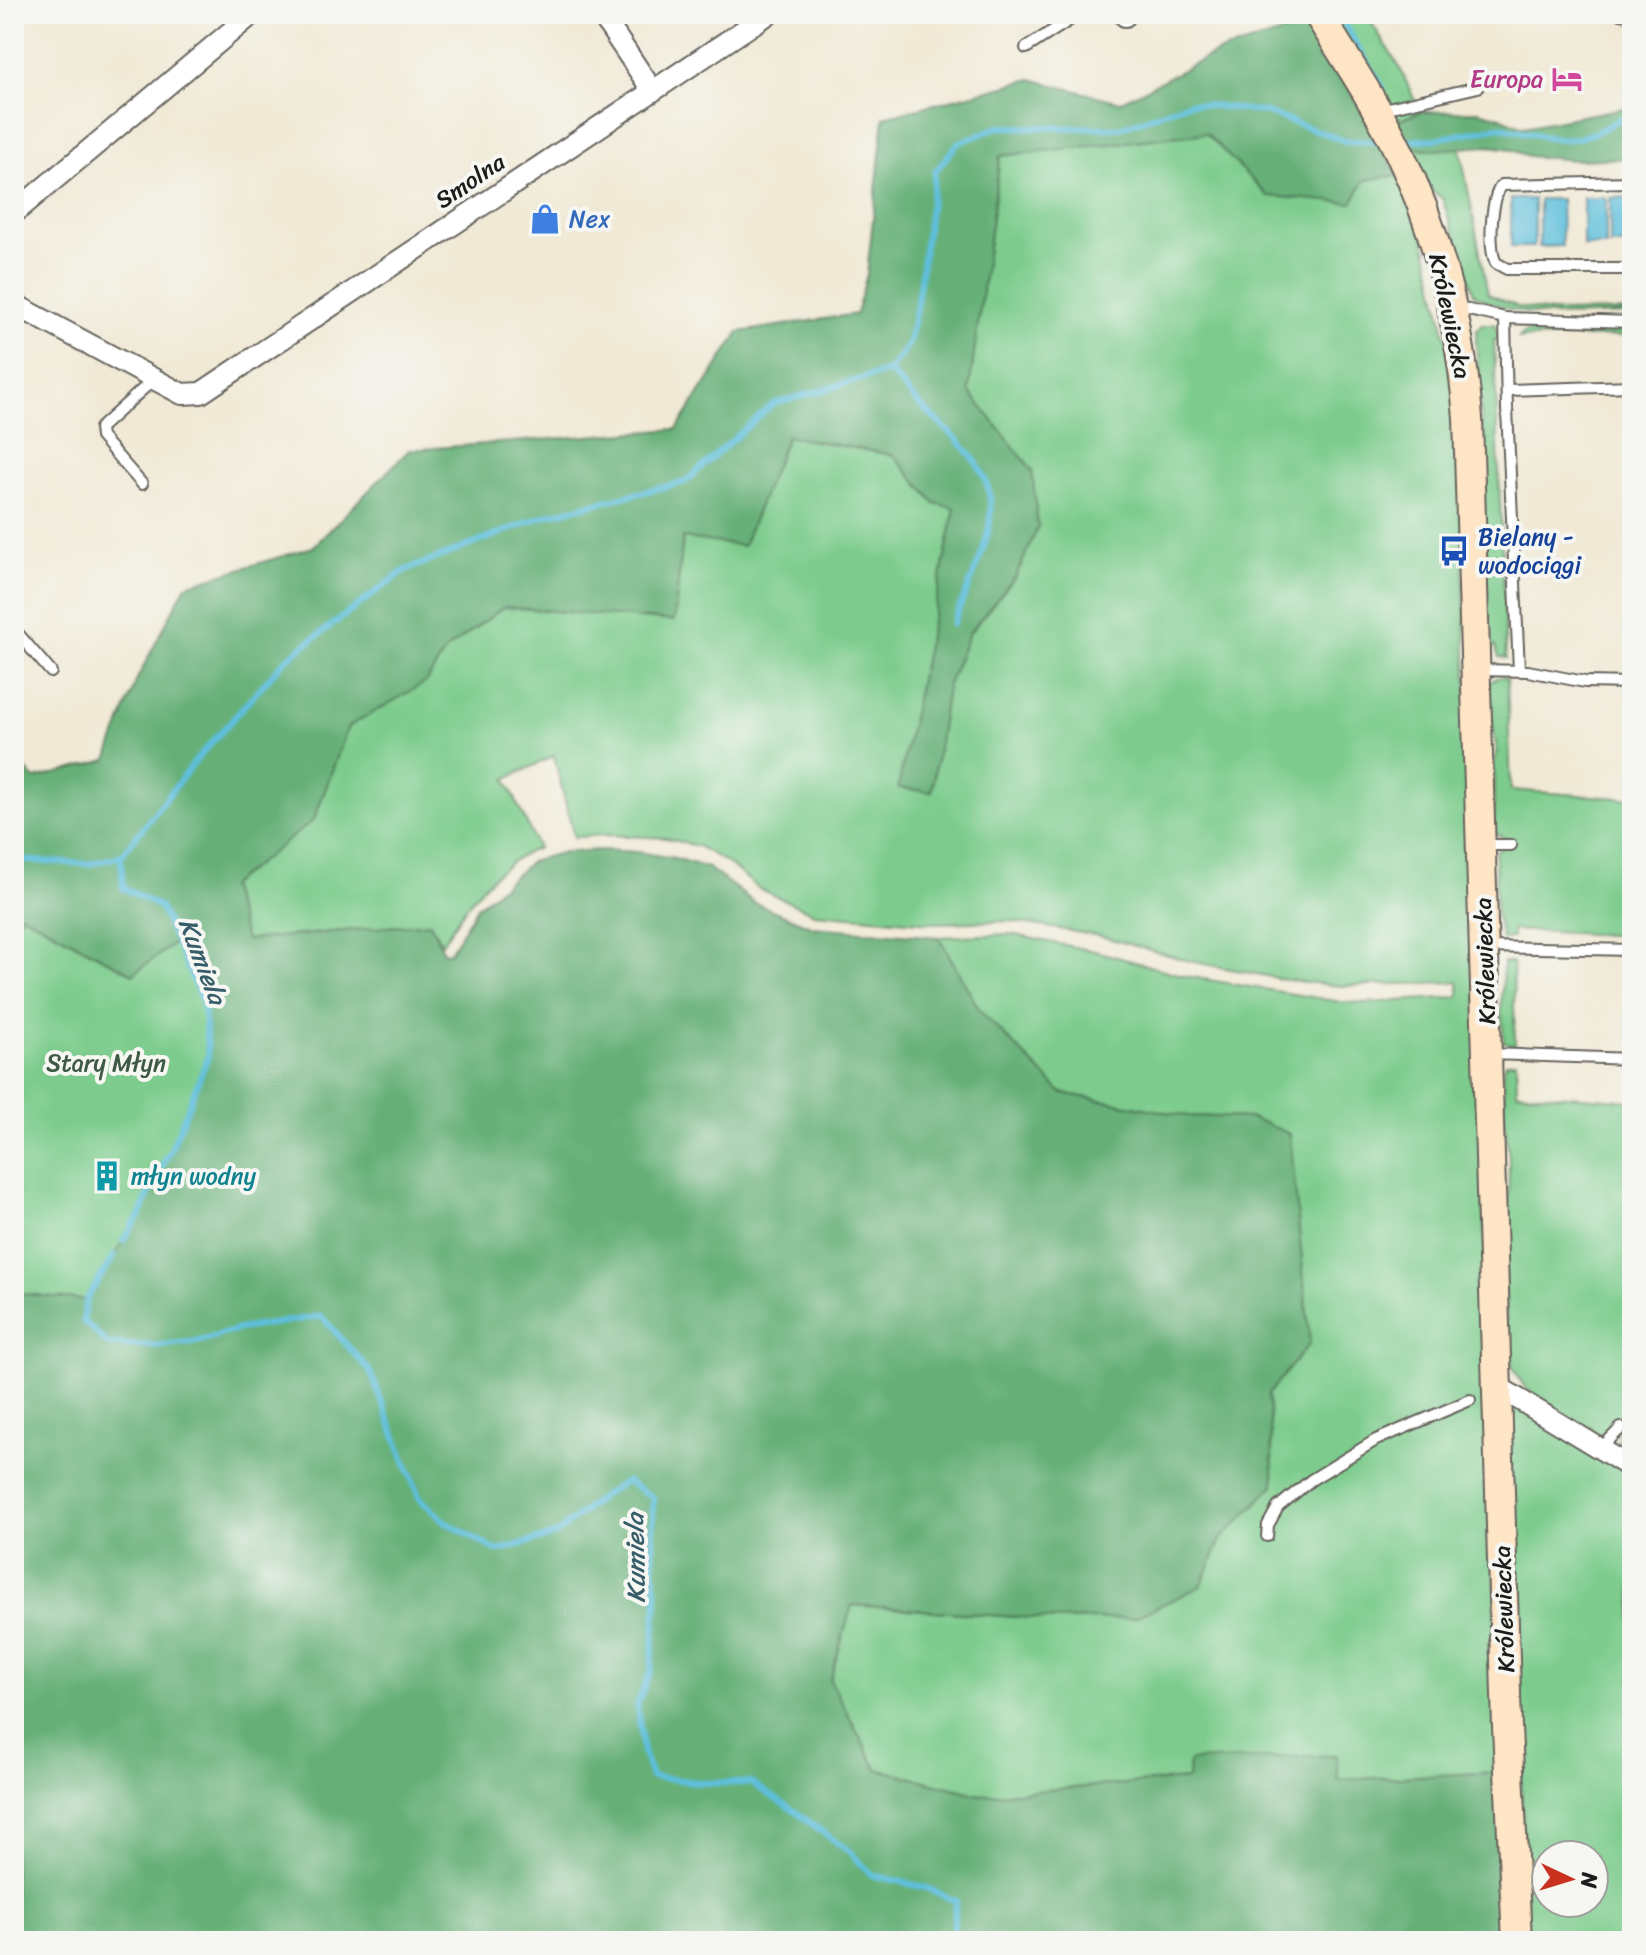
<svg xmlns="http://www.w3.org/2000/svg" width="1646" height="1955" font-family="Sriracha,sans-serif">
	<rect width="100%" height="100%" fill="#f6f6f2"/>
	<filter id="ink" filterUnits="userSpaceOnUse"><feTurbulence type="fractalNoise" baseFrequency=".0125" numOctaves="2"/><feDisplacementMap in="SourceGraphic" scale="16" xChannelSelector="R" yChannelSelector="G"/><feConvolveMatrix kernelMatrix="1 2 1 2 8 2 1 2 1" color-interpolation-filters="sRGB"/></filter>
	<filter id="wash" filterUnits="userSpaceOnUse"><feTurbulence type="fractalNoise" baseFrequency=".006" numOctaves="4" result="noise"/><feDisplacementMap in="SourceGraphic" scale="32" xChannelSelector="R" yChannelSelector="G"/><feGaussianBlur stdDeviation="1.8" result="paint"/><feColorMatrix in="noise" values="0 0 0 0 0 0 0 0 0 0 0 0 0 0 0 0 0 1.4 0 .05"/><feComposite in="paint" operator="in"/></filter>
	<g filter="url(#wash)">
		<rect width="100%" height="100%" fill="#f0e9d5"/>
		<g fill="#7dcc8d" stroke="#4c7454" stroke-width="2" fill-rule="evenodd">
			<path d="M1329,14H1366L1400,68L1420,112L1396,121Z"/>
			<path d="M1206,133L1268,196L1398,175L1424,238L1458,393L1501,1772L1337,1780V1756L1189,1762L1188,1779L980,1795L877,1769L830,1680L852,1605L1059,1620L1133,1618L1201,1586L1221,1539L1274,1485L1268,1394L1310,1342L1252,1118L1188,1116L1061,1093L980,1011L939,937L1010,934L1099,952L1185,976L1341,1002L1367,1003L1459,997V982L1341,986L1287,980L1189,961L1100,936L1010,921L932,923L814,913L759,889L729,864L697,846L666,838L607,835L574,837L554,756L506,779L538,848C494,865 465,905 442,944L430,923L245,940L229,885L314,820L348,727L426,682L446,650L504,607L674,620L683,537L743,545L787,436L893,455L935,503L955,507L899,788L931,791L947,687L969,633L1016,576L1032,470L969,391L1000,156Z"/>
			<path d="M1408,146L1433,150L1460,148L1488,294L1518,307L1551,312L1632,311V314C1578,315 1522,323 1474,294L1442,198L1426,187Z"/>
			<path d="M1482,324H1495L1500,339L1494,340L1506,658L1499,657L1495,646H1491V661L1488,656L1481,418L1476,338L1477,329Z"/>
			<path d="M1632,331V336L1519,338L1525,332Z"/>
			<path d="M1498,677H1507L1511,790L1632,799V936L1512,930V938L1502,939L1496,915L1495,855L1496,851L1511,841L1492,832L1495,780L1493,768L1497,752L1491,715L1492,701L1487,695L1490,682Z"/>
			<path d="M21,914L133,974L176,942L203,1003L208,1057L170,1152L152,1183L143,1210L86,1300L14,1293V930Z"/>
			<path d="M1503,963H1513L1515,1046L1504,1042L1501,1011Z"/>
			<path d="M1516,1061L1517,1092L1632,1101V1457L1613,1445L1624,1431L1604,1439L1526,1389L1515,1372L1507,1351L1504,1246L1508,1214L1509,1158L1504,1119V1067L1506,1063Z"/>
			<path d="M1522,1408L1632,1477V1941H1527L1508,1419L1516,1410ZM1546,1855H1594V1903H1546Z"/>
		</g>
		<g fill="#66b078" stroke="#41664a" stroke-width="2">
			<path d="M1283,14H1307L1398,175L1365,180L1352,203L1268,196L1206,133L1000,156L969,391L1032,470L1038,527L1016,576L969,633L947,687L932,792L898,788L955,508L935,503L893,455L787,436L743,546L683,538L674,621L504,607L446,650L426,682L348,727L314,820L229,886L246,940L430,923L444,953L450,952L477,907L532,861L564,852L603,850L638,852L675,858L708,868L755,903L813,927L939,937L980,1011L1062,1093L1188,1116L1252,1118L1290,1134L1310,1343L1268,1394L1274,1485L1221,1539L1201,1586L1134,1618L1059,1620L852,1605L830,1680L877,1769L980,1795L1188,1779L1189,1761L1337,1755L1338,1780L1501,1772L1509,1941H14V1293L86,1300L143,1210L152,1183L170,1152L208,1057L203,1003L176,942L133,974L21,914L14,930V757L35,779L107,760L137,679L186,585L313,547L409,450L677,429L739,332L856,314L867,274L884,117L1031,79L1120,102L1216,53L1292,30Z"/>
			<path d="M1632,93V158L1574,160L1528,156L1506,148L1487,146L1433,150L1408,146L1396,121L1420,112L1478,111L1498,116L1523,127L1624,108Z"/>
		</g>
		<g fill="#5ebfdc" stroke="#3d6e7c" stroke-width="2">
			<path d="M1632,197V245H1610V198Z"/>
			<rect x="1583" y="198" width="23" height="48"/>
			<rect x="1511" y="199" width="23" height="48"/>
			<path d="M1539,199H1561L1562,246L1539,247Z"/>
		</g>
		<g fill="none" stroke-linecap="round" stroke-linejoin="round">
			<g stroke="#5ebfdc" stroke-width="6">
				<path d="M1338,14L1383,88"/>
				<path d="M1402,141L1435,139L1500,127L1561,140L1579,138L1597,132L1632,112"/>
				<path d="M889,371C901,383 911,396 923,408C967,448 1006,477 985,543C977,571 963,597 953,624"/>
				<path d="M121,856L196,760L285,660L404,571L547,515L685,482L773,404L889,371L909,343L916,309L935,172L958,143L998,127L1120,128L1189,103L1264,112L1346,141L1383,142"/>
				<path d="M121,856L123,888L160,907L203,1003L208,1057L170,1152L152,1183L143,1210L123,1241"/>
				<path d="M14,860L89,864L121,856"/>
				<path d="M114,1256L86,1300L83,1321L108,1344L154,1346L200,1341L239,1329L321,1316L370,1371L420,1499L446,1522L497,1551L555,1535L601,1497L626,1481L653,1497V1561L657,1600L651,1670L637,1704L643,1752L651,1777L707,1783H751L793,1810L850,1852L872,1875L927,1888L956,1901L952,1941"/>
			</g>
		</g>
	</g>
	<g filter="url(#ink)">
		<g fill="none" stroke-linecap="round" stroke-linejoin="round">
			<g stroke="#66645d" stroke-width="14">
				<g id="lane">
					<path d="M1620,14L1632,15"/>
					<path d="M1026,48L1079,14"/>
					<path d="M1379,110L1478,87"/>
					<path d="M1632,182L1502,185C1491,196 1488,249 1496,263L1507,269H1632"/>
					<path d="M1455,307L1505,318L1632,322"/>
					<path d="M1505,318L1507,409L1519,670"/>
					<path d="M1508,390L1632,386"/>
					<path d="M142,484L101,437L100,428L154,379"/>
					<path d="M14,629L51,672"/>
					<path d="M1478,670L1528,671L1585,682L1632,683"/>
					<path d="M1485,845H1511"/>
					<path d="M1487,947L1632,950"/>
					<path d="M1490,1054L1632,1059"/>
					<path d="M1601,1448L1621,1428"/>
					<path d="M1267,1536L1268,1525L1278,1507L1311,1480L1376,1440L1470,1400"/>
				</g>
			</g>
			<g stroke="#66645d" stroke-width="24">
				<g id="street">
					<path d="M601,14L652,90"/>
					<path d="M1123,14L1125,16"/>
					<path d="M14,213L252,14"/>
					<path d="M14,304L182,394L201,393L768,14"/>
					<path d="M1497,1386L1632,1468"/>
				</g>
			</g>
			<g stroke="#66645d" stroke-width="32">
				<path id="secondary" d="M1318,14C1346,59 1376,104 1399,152C1439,236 1461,326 1468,418L1507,1727L1517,1941"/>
			</g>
			<use href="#lane" stroke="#fff" stroke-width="10"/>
			<use href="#street" stroke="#fff" stroke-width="20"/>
			<use href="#secondary" stroke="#fee5c5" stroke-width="28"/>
		</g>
	</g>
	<defs>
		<g id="hotel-bare" transform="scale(2.4)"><path d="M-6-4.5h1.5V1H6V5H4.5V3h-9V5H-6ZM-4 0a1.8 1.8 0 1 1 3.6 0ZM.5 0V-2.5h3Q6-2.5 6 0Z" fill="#d1479c" stroke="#f6f6f2" stroke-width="2.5" paint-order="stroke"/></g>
		<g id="shop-bare" transform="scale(2.4)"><path d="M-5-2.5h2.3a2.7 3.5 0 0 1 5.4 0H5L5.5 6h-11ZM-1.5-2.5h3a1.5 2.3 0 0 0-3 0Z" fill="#3f7fe0" stroke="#f6f6f2" stroke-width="2.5" paint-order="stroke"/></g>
		<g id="bus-bare" transform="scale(2.4)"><path d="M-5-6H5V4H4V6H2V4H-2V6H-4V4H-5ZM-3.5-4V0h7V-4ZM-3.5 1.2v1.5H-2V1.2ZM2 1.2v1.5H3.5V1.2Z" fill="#1a4fb4" stroke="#f6f6f2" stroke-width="2.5" paint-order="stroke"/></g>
		<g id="building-bare" transform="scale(2.4)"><path d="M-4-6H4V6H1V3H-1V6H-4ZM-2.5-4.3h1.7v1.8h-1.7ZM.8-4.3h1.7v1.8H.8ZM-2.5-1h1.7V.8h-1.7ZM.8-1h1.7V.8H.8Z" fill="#0f9aa8" stroke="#f6f6f2" stroke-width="2.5" paint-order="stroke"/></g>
	</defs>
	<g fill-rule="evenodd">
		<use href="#hotel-bare" x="1567" y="79"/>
		<use href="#shop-bare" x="545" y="219"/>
		<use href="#bus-bare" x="1454" y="551"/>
		<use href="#building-bare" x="107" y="1176"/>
	</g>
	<g text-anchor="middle" stroke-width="8" stroke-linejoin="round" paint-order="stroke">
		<g font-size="24" fill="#b23c85" stroke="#f6f6f2" text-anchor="end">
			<text x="1543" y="87">Europa</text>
		</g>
		<g font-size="24" fill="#1c1c1c" stroke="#f6f6f2">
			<text transform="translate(470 181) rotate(-34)" y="8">Smolna</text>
			<text transform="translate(1450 316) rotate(78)" y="8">Królewiecka</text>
			<text transform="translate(1485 961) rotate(-92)" y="8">Królewiecka</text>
			<text transform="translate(1504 1609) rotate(-92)" y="8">Królewiecka</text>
		</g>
		<g font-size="24" fill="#366cbe" stroke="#f6f6f2" text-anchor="start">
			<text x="569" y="227">Nex</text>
		</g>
		<g font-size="24" fill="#164399" stroke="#f6f6f2" text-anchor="start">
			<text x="1478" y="545">Bielany -<tspan x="1478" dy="28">wodociągi</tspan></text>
		</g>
		<g font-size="24" fill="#3e5a44" stroke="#f6f6f2">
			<text x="106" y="1071">Stary Młyn</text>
		</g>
		<g font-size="24" fill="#0d838f" stroke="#f6f6f2" text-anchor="start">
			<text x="131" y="1184">młyn wodny</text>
		</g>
		<g font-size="26" font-style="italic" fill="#365d69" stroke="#f6f6f2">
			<text transform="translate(203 961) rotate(69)" y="9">Kumiela</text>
			<text transform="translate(635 1558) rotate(-91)" y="9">Kumiela</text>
		</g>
	</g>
	<rect width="1646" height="1955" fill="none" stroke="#f6f6f2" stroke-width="48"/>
	<g transform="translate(1570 1879) rotate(94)"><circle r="38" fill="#f6f6f2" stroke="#9f9f9c" stroke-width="2"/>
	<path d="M0-6L14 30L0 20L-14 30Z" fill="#c8321e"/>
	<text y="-12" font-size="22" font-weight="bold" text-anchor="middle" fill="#1c1c1c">N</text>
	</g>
</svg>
